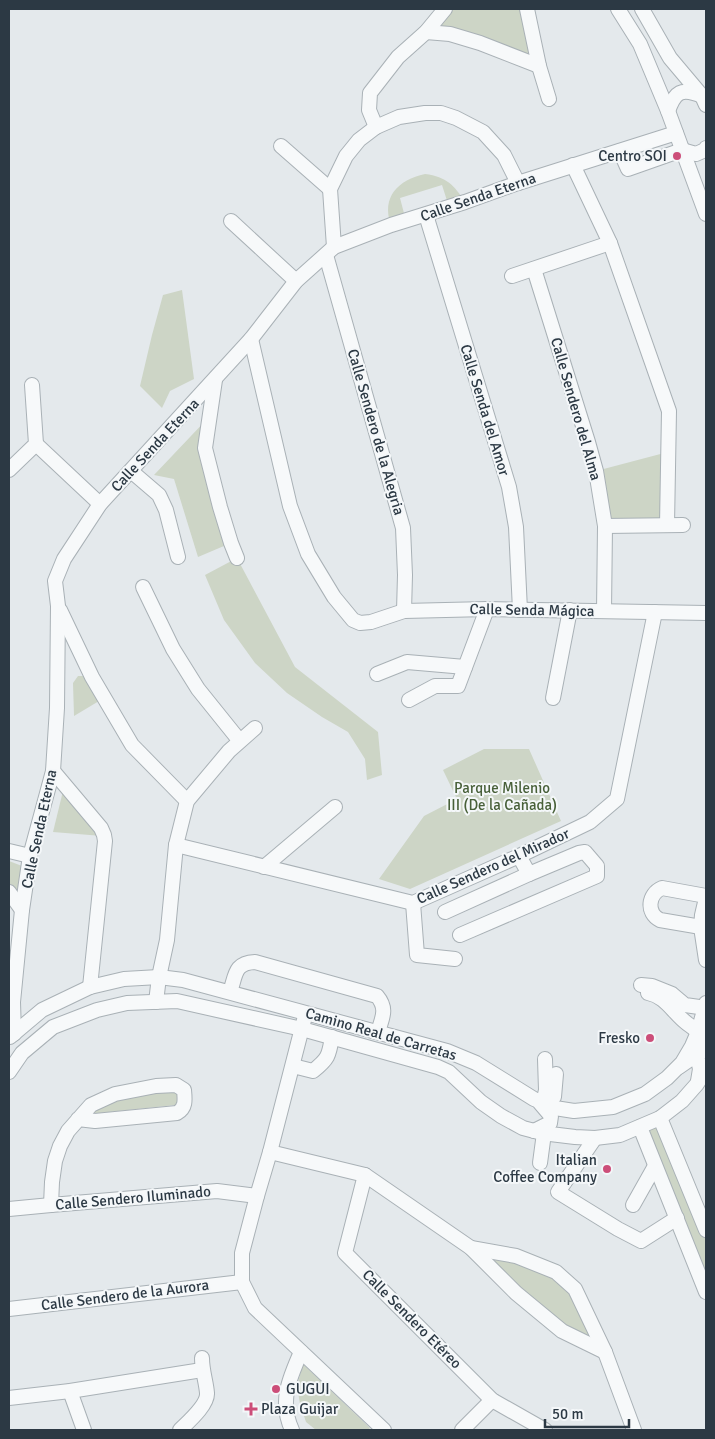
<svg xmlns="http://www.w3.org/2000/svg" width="715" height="1439" font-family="Signika,sans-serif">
	<rect width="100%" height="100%" fill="#e4e9ec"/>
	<g fill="#cdd5c6">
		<path d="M445,9H527L539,66L426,32Z"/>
		<path d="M425,174C447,177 454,185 465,202L449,207L442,185L400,198L406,221L391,225C381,197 398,180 425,174Z"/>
		<path d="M182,290L194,379L170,391L162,408L140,386L152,335L163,295Z"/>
		<path d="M209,417L205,449L231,543L198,557L174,479L154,475Z"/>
		<path d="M668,452L667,525L605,526L596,471Z"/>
		<path d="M237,558L295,667L378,732L382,775L367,780L365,759L348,732L322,717L287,693L255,663L224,620L205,575Z"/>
		<path d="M78,676H86L104,698L74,716L73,683Z"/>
		<path d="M484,749H529L561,821L410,889L379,879L424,816L457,799L443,770Z"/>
		<path d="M63,791L102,836L53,832Z"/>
		<path d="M9,861L22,866L19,886L16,890L9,886Z"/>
		<path d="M161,1091L181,1092L179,1103L175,1105L90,1114C102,1099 142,1094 161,1091Z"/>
		<path d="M660,1118L706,1230V1292L640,1127Z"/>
		<path d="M471,1248L516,1256L575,1289L605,1352L562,1331Z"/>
		<path d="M303,1364L370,1428L368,1430H316L306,1422L300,1404L297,1386Z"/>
	</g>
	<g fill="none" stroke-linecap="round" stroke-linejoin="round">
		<g stroke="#a9b1b6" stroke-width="16">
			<g id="minor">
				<path d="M527,9L539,66L549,99"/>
				<path d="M618,9L640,44L668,111L706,214"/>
				<path d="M642,9L670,58L702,96L706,105"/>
				<path d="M426,32L450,34L480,43L539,66"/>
				<path d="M668,111C675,92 681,87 702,96"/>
				<path d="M376,127L369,110L370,93L398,57L426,32L445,9"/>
				<path d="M281,146L330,189"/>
				<path d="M620,151L628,169L682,150L696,154L705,150L706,148"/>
				<path d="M573,165L610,243L669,411L667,525"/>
				<path d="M426,215L509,487L516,527L520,610"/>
				<path d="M231,221L296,281"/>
				<path d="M334,247L330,189L346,156L359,140L376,127L399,117L425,113H441L456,118L483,132L504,155L518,183"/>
				<path d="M326,255L403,528L405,575L404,611"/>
				<path d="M534,269L588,442L596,471L605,526L604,611"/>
				<path d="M512,276L610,243"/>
				<path d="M251,339L290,506L308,554L334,597L353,620L360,623L371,622L404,611L487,609L706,613"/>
				<path d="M215,380L205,448L220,507L231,543L237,558"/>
				<path d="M36,444L100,504"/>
				<path d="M9,470L36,444L32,385"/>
				<path d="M131,471L159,495L166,510L178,557"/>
				<path d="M605,526L683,525"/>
				<path d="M143,587L173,649L198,689L239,740"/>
				<path d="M60,610L92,677L132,745L187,801"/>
				<path d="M377,674L407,662L465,667"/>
				<path d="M553,698L570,610"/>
				<path d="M409,700L435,686H458L487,609"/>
				<path d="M53,771L101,828L104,835L105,841L90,987"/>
				<path d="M176,845L413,903L519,856L590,822L617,799L655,612"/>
				<path d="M9,851L30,856"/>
				<path d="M264,867L335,807"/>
				<path d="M9,892L22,910"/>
				<path d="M706,898L702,915L701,927L706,960"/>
				<path d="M413,903L417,955L455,959"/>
				<path d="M445,912L529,874"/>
				<path d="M701,927L660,920C646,913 648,894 662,888L706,896"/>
				<path d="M460,935L597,876V866L585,852L579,853L529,874L519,856"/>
				<path d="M641,985L652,986L672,994L685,1005L706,1008"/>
				<path d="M230,992C236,975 234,963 255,962L377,996C388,1009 382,1018 378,1032"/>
				<path d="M648,993C664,996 671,1009 682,1019C687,1024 693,1027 698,1032"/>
				<path d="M156,1002L159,977L167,940L176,845L187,801L229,751L255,728"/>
				<path d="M304,1020L270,1152L257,1196L242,1253V1282L255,1308L384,1430"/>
				<path d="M700,1031V1045L703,1051H706"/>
				<path d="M14,1034L13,1002L22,910L30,856L53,771L57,708L58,606L55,581L64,559L100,504L251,339L296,281L334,247L391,225L465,202L518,183L676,133"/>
				<path d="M10,1037L42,1010L90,987L124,979L159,977L183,980L447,1051L476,1063L534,1099L555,1108L574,1111L613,1107L645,1094L667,1078L682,1063L692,1046L698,1032L706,1003"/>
				<path d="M293,1066L313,1071C328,1059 329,1056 332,1037"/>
				<path d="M679,1067L692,1058L698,1060L700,1069L698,1081"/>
				<path d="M9,1072L22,1053L53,1027L97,1010L127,1003L177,1001L302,1029L438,1067L449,1072L481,1102L501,1116L523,1128L542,1133L575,1137L595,1138L620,1135L660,1118L682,1101L697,1084L706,1070"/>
				<path d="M554,1097L556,1074"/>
				<path d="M543,1103L546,1090L545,1059"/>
				<path d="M660,1118L706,1230"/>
				<path d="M640,1127L706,1292"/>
				<path d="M534,1131L550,1123L551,1116L540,1103"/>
				<path d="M595,1138L558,1192L618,1229L641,1241L677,1218"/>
				<path d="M270,1152L365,1175L471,1248L516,1293L562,1331L605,1352"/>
				<path d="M540,1163L544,1133"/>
				<path d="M365,1175L345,1253L492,1400L545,1430"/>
				<path d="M51,1205L52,1182L55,1161L60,1146L68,1131L91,1105L115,1094L156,1086L176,1085L184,1090C185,1100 186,1108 177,1113L95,1121L78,1119"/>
				<path d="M633,1205L655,1166"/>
				<path d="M9,1209L51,1205L217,1191L257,1196"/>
				<path d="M471,1248L516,1256L556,1272L575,1289L605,1352L634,1430"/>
				<path d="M9,1309L242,1282"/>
				<path d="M70,1391L84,1430"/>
				<path d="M9,1398L70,1391L202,1370"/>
				<path d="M180,1430C188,1422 208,1405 207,1393C206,1381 202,1371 202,1358"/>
				<path d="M292,1430C279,1402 289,1379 301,1352"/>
				<path d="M462,1430L492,1400"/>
			</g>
		</g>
		<use href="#minor" stroke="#f7f9fa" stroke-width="14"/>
	</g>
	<g fill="#cc4e79" stroke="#f4f7f9" stroke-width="2">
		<circle cx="677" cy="156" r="5"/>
		<circle cx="650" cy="1038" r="5"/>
		<circle cx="607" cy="1169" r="5"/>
		<circle cx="276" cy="1389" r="5"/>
		<path d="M248.5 1401.5h5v5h5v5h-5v5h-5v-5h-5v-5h5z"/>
	</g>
	<g text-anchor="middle" stroke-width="4" stroke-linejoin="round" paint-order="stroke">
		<g font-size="15" fill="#2c3944" stroke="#f4f7f9" text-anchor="end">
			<text x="667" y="161">Centro SOI</text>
			<text x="640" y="1043">Fresko</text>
			<text x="597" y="1165">Italian<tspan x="597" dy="17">Coffee Company</tspan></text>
			<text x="286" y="1394" text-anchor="start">GUGUI</text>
			<text x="261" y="1414" text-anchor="start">Plaza Guijar</text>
		</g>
		<g font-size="15" fill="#2c3944" stroke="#f4f7f9">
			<text transform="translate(478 197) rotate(-19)" y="5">Calle Senda Eterna</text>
			<text transform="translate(576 409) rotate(74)" y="5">Calle Sendero del Alma</text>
			<text transform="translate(485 410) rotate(73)" y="5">Calle Senda del Amor</text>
			<text transform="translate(376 432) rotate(74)" y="5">Calle Sendero de la Alegria</text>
			<text transform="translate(155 445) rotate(-47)" y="5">Calle Senda Eterna</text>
			<text transform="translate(532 610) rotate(1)" y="5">Calle Senda Mágica</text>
			<text transform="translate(39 829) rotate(-78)" y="5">Calle Senda Eterna</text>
			<text transform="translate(493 866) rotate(-24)" y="5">Calle Sendero del Mirador</text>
			<text transform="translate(381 1034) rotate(16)" y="5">Camino Real de Carretas</text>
			<text transform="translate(133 1198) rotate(-5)" y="5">Calle Sendero Iluminado</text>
			<text transform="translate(125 1295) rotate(-7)" y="5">Calle Sendero de la Aurora</text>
			<text transform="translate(412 1319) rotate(45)" y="5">Calle Sendero Etéreo</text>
		</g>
		<g font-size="15" fill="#486039" stroke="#f4f7f9">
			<text x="502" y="793">Parque Milenio<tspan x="502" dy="17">III (De la Cañada)</tspan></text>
		</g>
	</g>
	<rect width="715" height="1439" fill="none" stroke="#2c3944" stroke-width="20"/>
	<path d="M545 1419v8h84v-8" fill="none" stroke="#2c3944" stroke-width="2.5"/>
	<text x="552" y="1419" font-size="15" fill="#2c3944" stroke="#f4f7f9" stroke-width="4" paint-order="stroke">50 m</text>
</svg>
